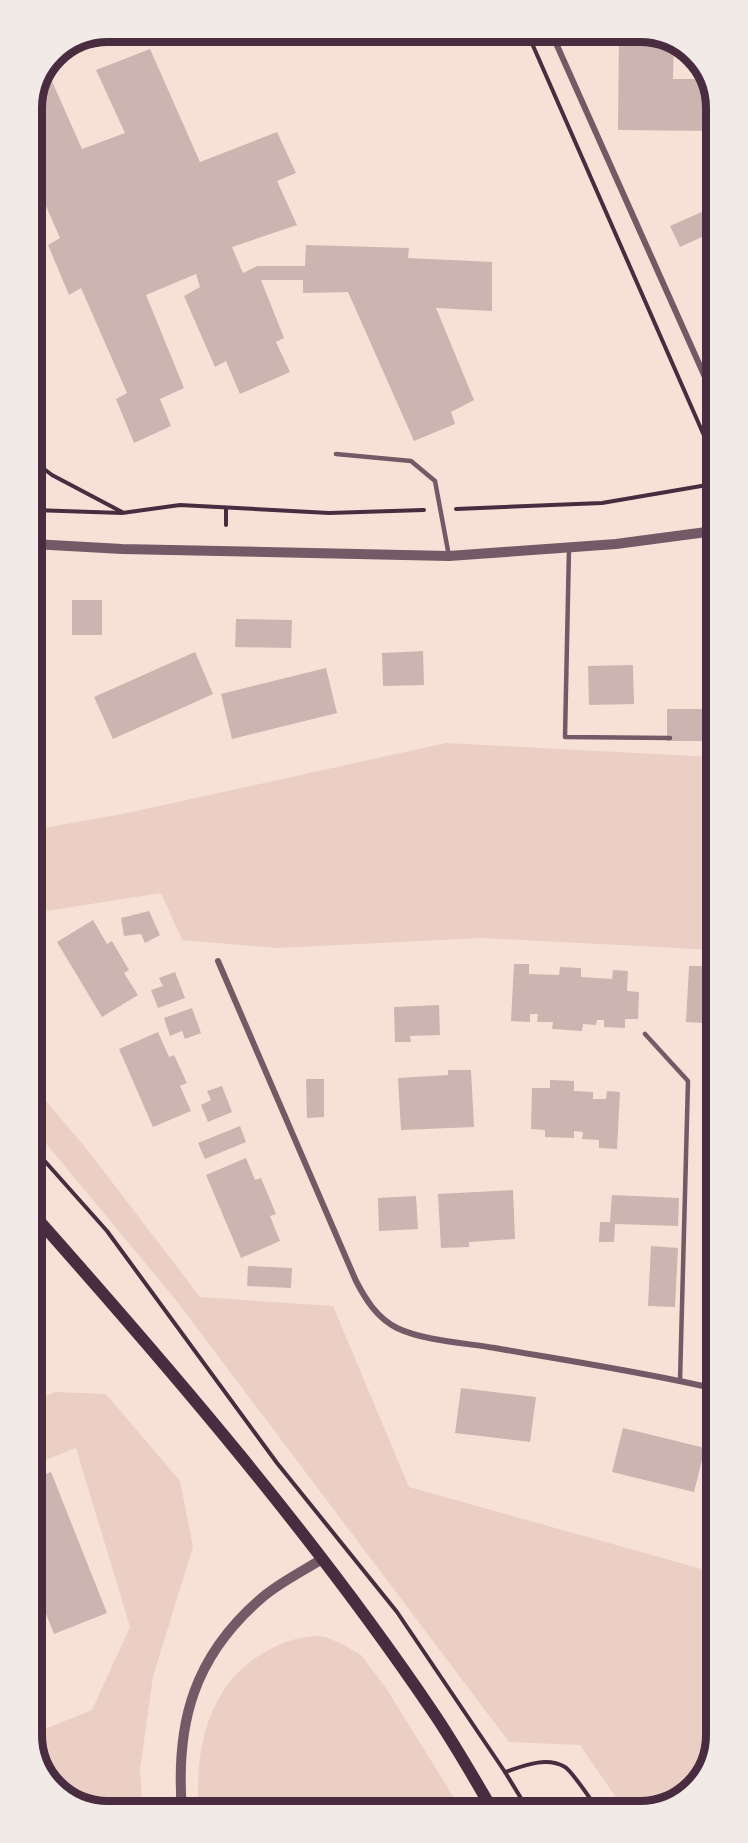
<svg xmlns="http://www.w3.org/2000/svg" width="748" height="1843" font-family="Quicksand,sans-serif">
	<rect width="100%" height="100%" fill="#f7e1d7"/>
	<g fill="#ebcfc5">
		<path d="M446,743L714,757L715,950L482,938L278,948L182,940L161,893L34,913L33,830L127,813Z"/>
		<path d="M34,1087L86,1148L200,1297L333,1306L409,1487L716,1573V1735L701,1781L664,1808H623L580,1745L509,1742L175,1299L34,1129Z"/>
		<path d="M55,1392L106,1394L180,1481L193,1547L153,1676L140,1770L143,1811H103L61,1795L35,1759V1733L92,1710L130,1627L76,1448L35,1464V1400Z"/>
		<path d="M316,1636L326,1637L342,1644L361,1655L386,1688L461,1809L199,1811C194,1752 207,1688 260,1655C280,1643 292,1638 316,1636Z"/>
	</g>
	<g fill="#ccb4b1">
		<path d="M619,32H645L674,43L673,79H709L713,84V131L618,130Z"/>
		<path d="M150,49L200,162L277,132L296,173L277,181L297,225L232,247L243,273L257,266H305L306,245L409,248L408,258L492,262V311L436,308L474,400L451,412L455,424L414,441L348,292L303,293V280H261L284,338L276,342L290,372L240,394L226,361L215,367L184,296L200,287L196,274L146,295L184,388L160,399L171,426L134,443L116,399L127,393L81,288L69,295L48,245L60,238L39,190L32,194V104L47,70L82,149L125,133L96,70Z"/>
		<path d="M713,207V232L680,247L670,226Z"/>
		<rect x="72" y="600" width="30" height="35"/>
		<path d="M236,619L292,620L291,648L235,647Z"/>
		<path d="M423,651L424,685L383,686L382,653Z"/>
		<path d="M195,652L213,694L113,739L94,697Z"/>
		<path d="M633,665L634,704L589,705L588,666Z"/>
		<path d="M326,668L337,713L232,739L221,694Z"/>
		<rect x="667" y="709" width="36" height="32"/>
		<path d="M149,911L160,935L145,943L141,934L124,936L121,918Z"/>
		<path d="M93,920L107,944L112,941L129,970L124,973L138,995L102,1017L57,942Z"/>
		<path d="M514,964H529V974L559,975L560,967L581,968V977L612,979L613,970L628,971L627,991L639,992L638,1019H625V1028L604,1027V1020H597L596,1025L583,1024L582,1031L552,1029L553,1022H537L538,1014H530V1022L511,1021Z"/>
		<path d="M689,966H705V974H715V1015H705V1023L686,1022Z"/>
		<path d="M175,972L185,998L158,1008L151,990L163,986L159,978Z"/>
		<path d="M439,1005L440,1035L410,1036L411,1042H395L394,1007Z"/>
		<path d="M192,1008L201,1033L185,1039L182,1031L170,1036L164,1018Z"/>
		<path d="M158,1032L169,1057L174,1055L187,1083L180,1086L191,1111L153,1127L119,1049Z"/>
		<path d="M448,1070H471L474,1127L401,1130L398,1078L448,1075Z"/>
		<path d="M306,1079H324V1117L307,1118Z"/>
		<path d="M550,1080L574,1081V1091L593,1092V1099H606L607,1091L620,1092L617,1149L599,1148V1140L582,1139L583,1132L574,1131V1138L545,1137V1130L531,1129L532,1088H550Z"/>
		<path d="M222,1086L232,1112L208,1122L201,1105L211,1100L207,1091Z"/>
		<path d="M240,1126L246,1142L205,1159L198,1143Z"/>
		<path d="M246,1158L255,1180L261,1178L276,1214L270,1216L280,1241L241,1258L206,1175Z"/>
		<path d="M513,1190L515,1239L469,1242V1247L441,1248L438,1194Z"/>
		<path d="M612,1195L679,1198L678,1226L615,1224L614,1242H599L600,1222H610Z"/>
		<path d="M416,1196L418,1229L379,1231L378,1198Z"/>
		<path d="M651,1246L678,1248L675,1307L648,1306Z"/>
		<path d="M248,1266L292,1268L291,1288L247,1286Z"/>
		<path d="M710,1276H715V1316H708Z"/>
		<path d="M461,1388L536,1397L530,1442L455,1433Z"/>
		<path d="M623,1428L705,1448L694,1492L612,1472Z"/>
		<path d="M51,1472L107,1613L54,1634L35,1586V1478Z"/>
	</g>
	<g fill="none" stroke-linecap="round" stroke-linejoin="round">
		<g stroke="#4a2c40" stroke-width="4">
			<path d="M527,32L713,456"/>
			<path d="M32,460L52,475L122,512"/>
			<path d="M456,509L602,503L713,484"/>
			<path d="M33,510L122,513L180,505L329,513L424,510"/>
			<path d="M226,525V508"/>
			<path d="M34,1149L107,1231L277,1463L397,1612L505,1772L527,1808"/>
			<path d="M505,1772C523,1766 546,1756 565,1767C572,1771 590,1799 597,1808"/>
		</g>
		<g stroke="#755966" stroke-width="4.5">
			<path d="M336,454L411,461L435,481L449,556"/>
			<path d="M569,548L565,737L670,738"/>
			<path d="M645,1034L688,1081L680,1381"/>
		</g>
		<g stroke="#755966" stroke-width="6">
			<path d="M551,32L713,395"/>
			<path d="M218,961L356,1281C366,1300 377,1318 397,1328C424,1341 466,1343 495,1348C569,1361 643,1372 716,1389"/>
		</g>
		<g stroke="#755966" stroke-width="10">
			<path d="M33,544L122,549L449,556L616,544L714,531"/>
			<path d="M182,1811C175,1722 194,1655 264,1596C281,1582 303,1571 322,1559"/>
		</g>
		<path stroke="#4a2c40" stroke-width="12" d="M34,1215C175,1374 314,1536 433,1712C454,1743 473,1776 492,1809"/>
	</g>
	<path d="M0 0H748V1843H0ZM108 42H640A66 66 0 0 1 706 108V1735A66 66 0 0 1 640 1801H108A66 66 0 0 1 42 1735V108A66 66 0 0 1 108 42Z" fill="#f1eae7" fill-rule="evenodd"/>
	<path fill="none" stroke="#4a2c40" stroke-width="8" d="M108 42H640A66 66 0 0 1 706 108V1735A66 66 0 0 1 640 1801H108A66 66 0 0 1 42 1735V108A66 66 0 0 1 108 42Z"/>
</svg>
